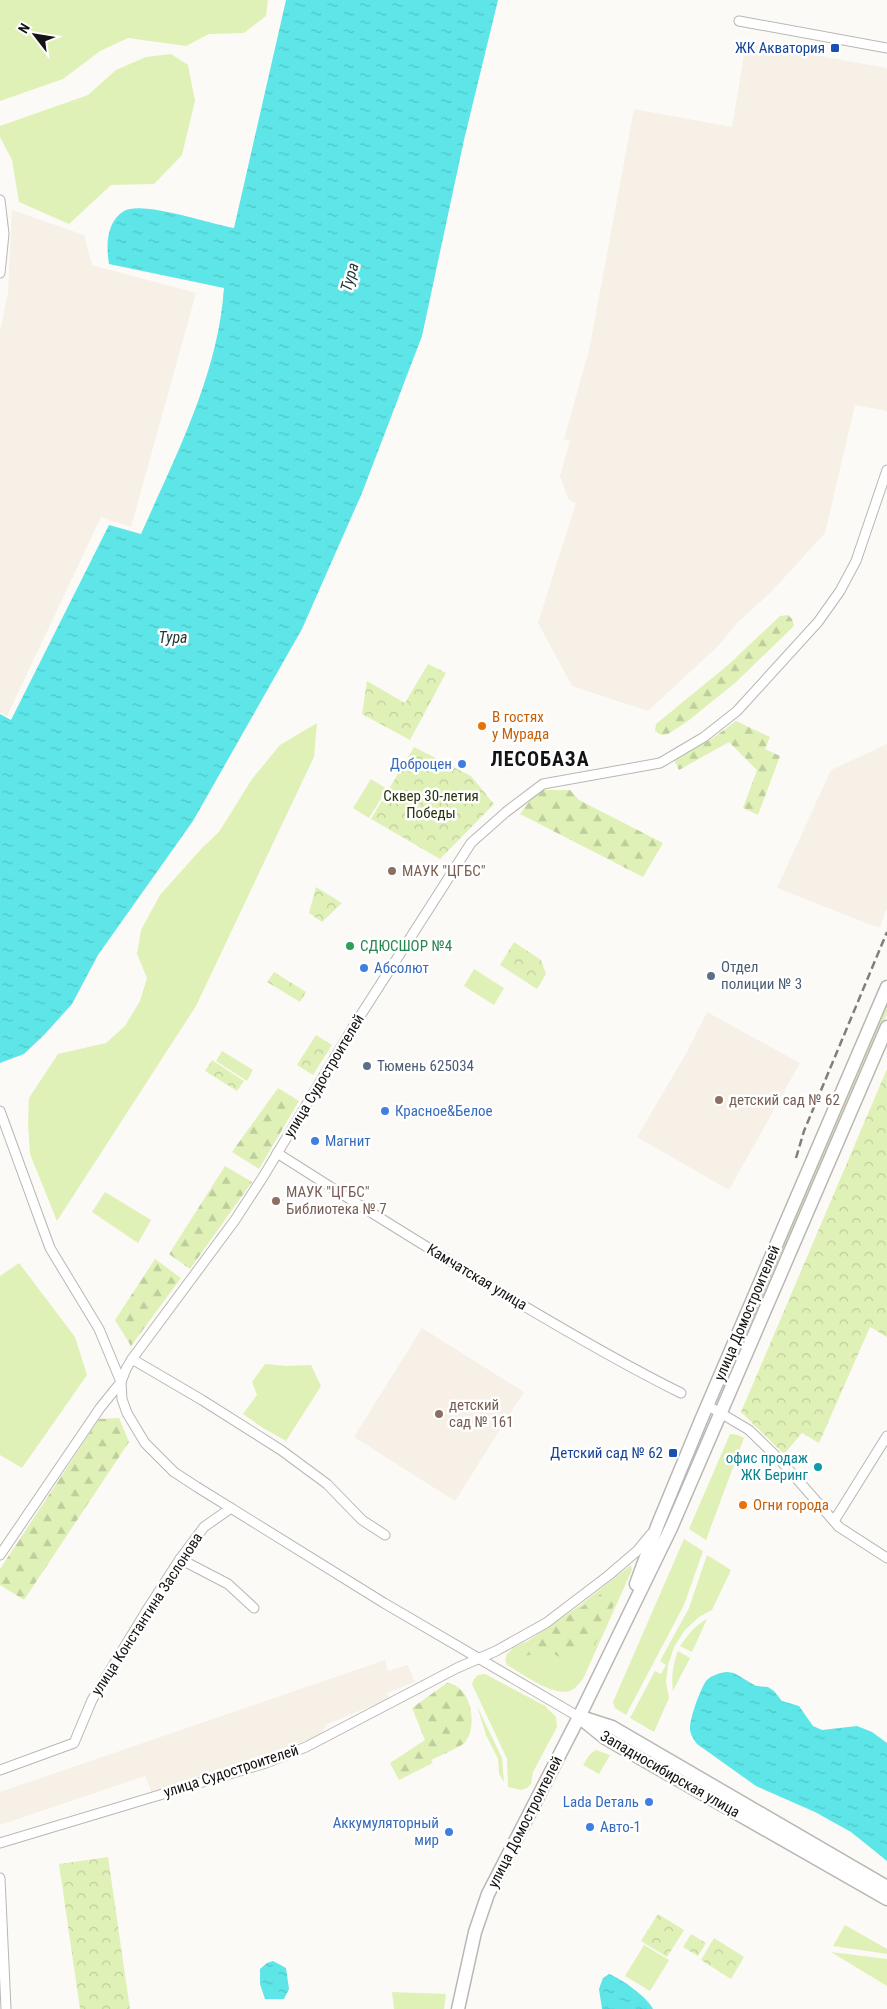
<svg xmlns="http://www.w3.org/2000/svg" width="887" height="2009" font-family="'Roboto Condensed',sans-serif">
	<defs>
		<pattern id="forest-firs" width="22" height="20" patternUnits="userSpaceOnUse" patternTransform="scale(1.25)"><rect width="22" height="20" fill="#dff1b6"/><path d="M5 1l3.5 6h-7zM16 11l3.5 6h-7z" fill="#bece9c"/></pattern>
		<pattern id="park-crowns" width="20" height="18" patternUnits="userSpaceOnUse" patternTransform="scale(1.25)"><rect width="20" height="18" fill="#dff1b6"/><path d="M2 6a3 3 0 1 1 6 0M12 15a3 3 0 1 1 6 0" fill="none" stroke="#bece9c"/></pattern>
		<pattern id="water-ripples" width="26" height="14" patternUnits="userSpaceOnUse" patternTransform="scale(1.25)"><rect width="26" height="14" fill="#5de5e7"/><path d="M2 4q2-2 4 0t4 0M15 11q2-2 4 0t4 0" fill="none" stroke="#50c4c5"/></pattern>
	</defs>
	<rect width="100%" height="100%" fill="#fcfaf7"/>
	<g fill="#f6f0e6">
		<path d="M746,43L887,68V411L855,405L825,533L771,592L737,623L719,645L648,711L572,686L538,623L576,503L569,500L560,476L570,441L564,439L589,350L634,109L732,127Z"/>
		<path d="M12,210L84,235L92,265L196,293L131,527L101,517L7,716L0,712V331L8,293Z"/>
		<path d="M887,744V908L879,928L777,888L831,770Z"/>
		<path d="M707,1012L800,1063L729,1190L637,1137L687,1052Z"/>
		<path d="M422,1328L524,1392L455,1501L354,1437Z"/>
		<path d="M385,1660L388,1671L408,1665L415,1682L387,1693L389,1699L327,1724L319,1736L152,1793L145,1776L0,1825V1792Z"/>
	</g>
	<g fill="#dff1b6">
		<path d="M0,0H268L266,16L244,33L209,34L186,46L128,38L100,51L63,79L0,101Z"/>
		<path d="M171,54L188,65L195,101L182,155L154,184L111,185L69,224L19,202L12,160L0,137V126L88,95L116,70L146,57Z"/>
		<path d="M317,723L314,757L196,1006L57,1221L30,1154L28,1124L29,1098L58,1054L106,1043L125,1026L140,1001L147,978L137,954L141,930L160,895L202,848L219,832L252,779L280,745Z"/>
		<path d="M371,779L387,789L369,818L353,808Z"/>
		<path d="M474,969L504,988L494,1005L464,986Z"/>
		<path d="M887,1001V1014L726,1387L722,1388Z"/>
		<path d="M222,1051L253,1070L247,1081L216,1061Z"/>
		<path d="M105,1192L151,1220L138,1243L92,1212Z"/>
		<path d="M19,1263L75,1337L87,1375L22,1468L0,1455V1276Z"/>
		<path d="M265,1364L286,1366L311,1365L321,1386L286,1441L263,1428L243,1414L257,1395L252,1382Z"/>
		<path d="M730,1434L738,1435L744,1438L706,1540L689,1529Z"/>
		<path d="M684,1539L703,1551L684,1605L626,1715L615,1708L613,1702Z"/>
		<path d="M707,1555L731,1570L712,1610L699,1617L685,1630L674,1647L668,1665L666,1682L669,1698L654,1732L630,1718L655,1671L661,1674L666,1665L660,1661L689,1608Z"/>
		<path d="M631,1565L632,1570L583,1679C579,1683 576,1688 572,1690C556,1699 521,1673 507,1665L505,1660L507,1654L514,1647L528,1641L579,1606Z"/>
		<path d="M707,1619L692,1652L680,1646C688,1635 695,1625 707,1619Z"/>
		<path d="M678,1651L690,1658L673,1691C671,1676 673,1665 678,1651Z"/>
		<path d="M485,1674L545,1706L556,1717L557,1727L533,1772L531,1784L527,1788L521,1790L508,1787L507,1759L472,1684L474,1679L478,1675Z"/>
		<path d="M477,1706L502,1758L504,1782L499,1774L498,1759L486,1735Z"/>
		<path d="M596,1750L610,1755L599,1774L583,1765L590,1754Z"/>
		<path d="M845,1925L887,1949V1954L833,1946Z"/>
		<path d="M644,1945L669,1960L650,1991L625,1976Z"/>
		<path d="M831,1952L887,1959V1986Z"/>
		<path d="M392,1992L446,1994L444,2009H394Z"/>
	</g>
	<g fill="url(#forest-firs)">
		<path d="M788,615L792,619L794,626L736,682L688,721L668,734L661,735L655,731L656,724L728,665L780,616Z"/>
		<path d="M736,721L770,737L765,749L780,756L758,815L743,808L757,770L729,742L679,770L674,760L713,738Z"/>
		<path d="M538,790H570L579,800L663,843L643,877L520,814Z"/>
		<path d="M278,1088L299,1101L259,1169L232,1152Z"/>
		<path d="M225,1166L252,1182L190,1269L169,1254Z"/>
		<path d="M155,1259L181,1278L131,1346L115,1320Z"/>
		<path d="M119,1418L129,1442L24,1600L0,1585V1569L99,1419Z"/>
		<path d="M604,1592L615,1593L617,1598L595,1645L562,1658L547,1651L530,1655L520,1656L519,1649Z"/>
		<path d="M447,1683C471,1685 478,1724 466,1741C462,1747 439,1756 431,1760L433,1763L399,1780L390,1763L425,1740L412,1708Z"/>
	</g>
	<g fill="url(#park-crowns)">
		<path d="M428,664L446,673L410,740L362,714L367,681L405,703Z"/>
		<path d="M414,747L471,776L494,804L440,859L371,819Z"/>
		<path d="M316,887L342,903L322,922L309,913Z"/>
		<path d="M514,942L541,960L546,974L537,989L500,965Z"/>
		<path d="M274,972L306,992L300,1002L267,982Z"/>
		<path d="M316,1035L332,1045L313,1075L297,1065Z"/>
		<path d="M212,1060L244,1081L237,1091L205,1071Z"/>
		<path d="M887,1069V1337L870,1327L819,1443L802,1433L784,1454L741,1412Z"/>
		<path d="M108,1857L130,2009H80L59,1864Z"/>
		<path d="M658,1914L684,1930L667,1957L641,1941Z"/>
		<path d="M691,1934L706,1943L698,1956L683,1947Z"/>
		<path d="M714,1938L744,1957L731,1979L701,1960Z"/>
	</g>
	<g fill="url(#water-ripples)">
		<path d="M286,0H498L464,140L422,336L362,493L302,629L193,821L98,955L72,1004L45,1034L24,1054L0,1063V714L11,720L109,525L141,534C176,455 218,375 224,288L109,264C106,246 106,222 124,211C142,200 211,224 234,228Z"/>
		<path d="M727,1672L734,1673L756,1686L768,1687L774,1691L782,1701L799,1706L813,1726L822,1730L857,1726L872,1732L887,1743V1861L851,1832L815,1812L756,1786L697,1744C694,1740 691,1736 690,1730C689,1720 700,1690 706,1681C710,1676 721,1672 727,1672Z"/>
		<path d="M273,1961L286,1968L289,1989L284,1999H265L260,1984V1969L267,1963Z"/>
		<path d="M609,1974C622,1979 647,1997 653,2009H602L599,1989L603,1978Z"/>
	</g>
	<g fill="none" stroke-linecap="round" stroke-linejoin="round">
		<g stroke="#b9b7b4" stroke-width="11">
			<g id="minor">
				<path d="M739,21L887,48"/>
				<path d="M0,200L4,234L0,273"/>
				<path d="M0,1111L50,1248L99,1329L121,1382L122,1399L127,1413L145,1443L174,1472L197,1487L384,1603L579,1717"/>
				<path d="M277,1153C354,1202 431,1250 509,1297C566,1331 622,1364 681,1393"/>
				<path d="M132,1359L202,1400L281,1450L327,1484L362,1520L385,1535"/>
				<path d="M707,1405L749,1430L781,1461L839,1527L887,1558"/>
				<path d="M834,1521L887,1436"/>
				<path d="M0,1555L100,1408L121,1382L126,1369L132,1359L235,1220L263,1177L355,1024L471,843L506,812L543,784L660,763L704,737L737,711L818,622L840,591L856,561L887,470"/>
				<path d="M180,1559L228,1584L254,1608"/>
				<path d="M0,1770L74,1743L92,1700L147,1610L180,1559L204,1527L231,1508"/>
				<path d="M0,1843L266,1763L306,1747L457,1668L496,1651L546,1623L609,1575L637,1551L651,1534"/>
				<path d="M0,1878L6,2009"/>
			</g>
		</g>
		<g stroke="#b9b7b4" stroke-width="15">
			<g id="secondary">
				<path d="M636,1584L658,1524L701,1420L887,987"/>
				<path d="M579,1717L605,1738L887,1899"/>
				<path d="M584,1718L612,1727L887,1887"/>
				<path d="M458,2009L475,1932L488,1894L579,1717L671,1528L887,1027"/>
			</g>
		</g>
		<use href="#minor" stroke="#fff" stroke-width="9"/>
		<use href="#secondary" stroke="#fff" stroke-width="12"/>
		<path stroke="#807f7d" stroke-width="2.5" stroke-dasharray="8 4" stroke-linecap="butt" d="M796,1158L804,1131L887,932"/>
	</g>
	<g fill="#1a4fb4" stroke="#fff" stroke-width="2">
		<rect x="830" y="43" width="10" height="10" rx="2.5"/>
		<rect x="668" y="1448" width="10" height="10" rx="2.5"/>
	</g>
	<g fill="#e8710a" stroke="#fff" stroke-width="2">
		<circle cx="482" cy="726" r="5"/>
		<circle cx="743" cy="1505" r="5"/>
	</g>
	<g fill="#3f7fe0" stroke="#fff" stroke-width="2">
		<circle cx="462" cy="764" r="5"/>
		<circle cx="364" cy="968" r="5"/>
		<circle cx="385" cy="1111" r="5"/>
		<circle cx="315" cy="1141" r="5"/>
		<circle cx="649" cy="1802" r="5"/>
		<circle cx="590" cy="1827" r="5"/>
		<circle cx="449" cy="1832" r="5"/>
	</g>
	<g fill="#8d6e63" stroke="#fff" stroke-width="2">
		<circle cx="392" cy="871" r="5"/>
		<circle cx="719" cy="1100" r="5"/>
		<circle cx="276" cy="1201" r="5"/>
		<circle cx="439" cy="1414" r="5"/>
	</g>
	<circle fill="#2e9e5b" stroke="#fff" stroke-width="2" cx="350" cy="946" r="5"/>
	<g fill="#5c6f8a" stroke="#fff" stroke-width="2">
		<circle cx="711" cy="976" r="5"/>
		<circle cx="367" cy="1066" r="5"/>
	</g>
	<circle fill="#0f9aa8" stroke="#fff" stroke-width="2" cx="818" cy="1467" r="5"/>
	<g text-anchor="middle" stroke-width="5" stroke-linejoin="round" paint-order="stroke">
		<g font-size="15" fill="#164399" stroke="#fff" text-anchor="end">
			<text x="825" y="53">ЖК Акватория</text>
			<text x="663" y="1458">Детский сад № 62</text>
		</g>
		<g font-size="15" fill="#c56008" stroke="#fff" text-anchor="start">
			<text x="492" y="722">В гостях<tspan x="492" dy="17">у Мурада</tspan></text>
			<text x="753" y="1510">Огни города</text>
		</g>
		<g font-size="15" fill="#366cbe" stroke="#fff" text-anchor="start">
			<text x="452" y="769" text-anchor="end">Доброцен</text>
			<text x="374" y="973">Абсолют</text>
			<text x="395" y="1116">Красное&amp;Белое</text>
			<text x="325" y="1146">Магнит</text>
			<text x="639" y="1807" text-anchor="end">Lada Dеталь</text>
			<text x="439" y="1828" text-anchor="end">Аккумуляторный<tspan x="439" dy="17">мир</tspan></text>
			<text x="600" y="1832">Авто-1</text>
		</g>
		<g font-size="15" fill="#2a340e" stroke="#fff">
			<text x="431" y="801">Сквер 30-летия<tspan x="431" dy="17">Победы</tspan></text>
		</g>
		<g font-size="15" fill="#785e54" stroke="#fff" text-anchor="start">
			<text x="402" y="876">МАУК "ЦГБС"</text>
			<text x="729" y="1105">детский сад № 62</text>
			<text x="286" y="1197">МАУК "ЦГБС"<tspan x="286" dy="17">Библиотека № 7</tspan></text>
			<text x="449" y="1410">детский<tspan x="449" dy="17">сад № 161</tspan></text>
		</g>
		<g font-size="15" fill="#27864d" stroke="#fff" text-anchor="start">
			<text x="360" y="951">СДЮСШОР №4</text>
		</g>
		<g font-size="15" fill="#4e5e75" stroke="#fff" text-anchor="start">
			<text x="721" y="972">Отдел<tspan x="721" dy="17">полиции № 3</tspan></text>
			<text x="377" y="1071">Тюмень 625034</text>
		</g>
		<g font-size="15" fill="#141413" stroke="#fff">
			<text transform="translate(324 1076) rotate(-59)" y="5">улица Судостроителей</text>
			<text transform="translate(477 1277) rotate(31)" y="5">Камчатская улица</text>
			<text transform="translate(747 1313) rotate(-67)" y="5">улица Домостроителей</text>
			<text transform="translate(147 1614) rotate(-57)" y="5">улица Константина Заслонова</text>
			<text transform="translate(231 1771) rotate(-18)" y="5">улица Судостроителей</text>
			<text transform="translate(670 1774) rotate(30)" y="5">Западносибирская улица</text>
			<text transform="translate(525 1822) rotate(-63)" y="5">улица Домостроителей</text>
		</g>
		<g font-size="15" fill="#0d838f" stroke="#fff" text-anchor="end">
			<text x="808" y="1463">офис продаж<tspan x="808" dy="17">ЖК Беринг</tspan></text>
		</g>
		<g font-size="16" font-style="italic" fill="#1f3737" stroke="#fff">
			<text transform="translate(349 277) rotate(-74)" y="6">Тура</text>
			<text x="173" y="643">Тура</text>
		</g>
		<g font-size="20" font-weight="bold" letter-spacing="1" fill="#141413" stroke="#fff">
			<text x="540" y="766">ЛЕСОБАЗА</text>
		</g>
	</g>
	<g transform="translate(35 35) rotate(301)" stroke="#ffffff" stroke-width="4" paint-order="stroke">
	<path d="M0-4L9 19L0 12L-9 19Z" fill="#141413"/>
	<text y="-8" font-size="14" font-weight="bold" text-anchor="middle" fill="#141413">N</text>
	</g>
</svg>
